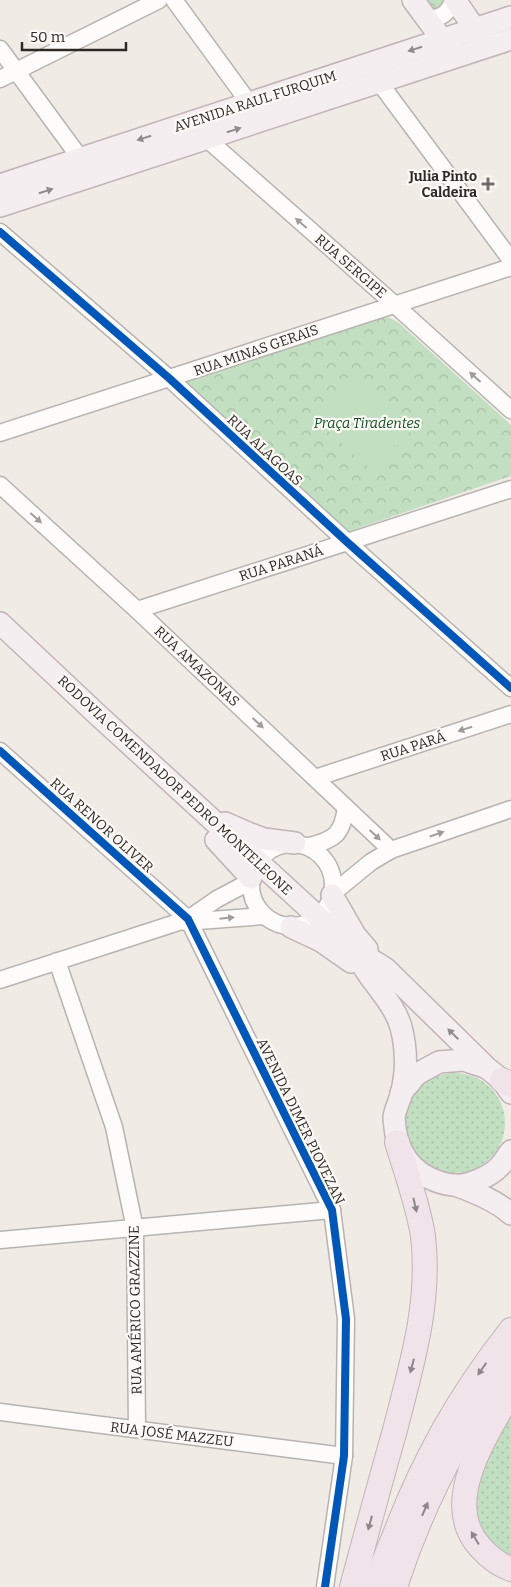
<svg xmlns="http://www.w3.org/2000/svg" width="511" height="1587" font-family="Bitter,serif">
	<defs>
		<pattern id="grass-dots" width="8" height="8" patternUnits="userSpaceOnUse" patternTransform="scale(1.25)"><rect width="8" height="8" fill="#c2dfc1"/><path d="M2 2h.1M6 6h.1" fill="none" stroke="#a7bfa6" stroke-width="1.8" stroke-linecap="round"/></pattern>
		<pattern id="park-crowns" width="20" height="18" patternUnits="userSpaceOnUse" patternTransform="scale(1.25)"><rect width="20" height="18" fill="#c2dfc1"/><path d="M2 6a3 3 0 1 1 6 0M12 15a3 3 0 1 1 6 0" fill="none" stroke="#a7bfa6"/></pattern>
	</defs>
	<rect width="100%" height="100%" fill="#f1ebe6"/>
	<g fill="url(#grass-dots)">
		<circle cx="455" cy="1123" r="50"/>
		<path d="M511,1409V1560L493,1549L474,1520V1489Z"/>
	</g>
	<g fill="url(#park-crowns)">
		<path d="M422,0H448L439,24Z"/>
		<path d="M384,317L390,318L399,323L511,425V476L344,533L186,387L187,380L192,376Z"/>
	</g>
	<path fill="#c2dfc1" d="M354,371L415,426L374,472L313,418Z"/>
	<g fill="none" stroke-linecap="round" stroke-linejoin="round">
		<g stroke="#b7b3b0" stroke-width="19">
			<g id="minor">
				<path d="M174,0L255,111"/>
				<path d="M427,18C442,19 448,13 454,0"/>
				<path d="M0,49L86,166"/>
				<path d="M0,79L159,0"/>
				<path d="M379,82L511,260"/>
				<path d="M199,132L394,304L511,410"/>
				<path d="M0,232L170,379L347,542L511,688"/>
				<path d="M0,433C171,379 340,321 511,267"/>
				<path d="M0,485L137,610L391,850"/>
				<path d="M137,610L511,489"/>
				<path d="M0,751L188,919L332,1210L346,1319L344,1456L325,1587"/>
				<path d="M315,778L511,714"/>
				<circle cx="292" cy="885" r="41"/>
				<path d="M309,846C335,840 342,834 346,808"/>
				<path d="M333,893L371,862L391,850L511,809"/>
				<path d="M185,922L264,916"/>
				<path d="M57,961L114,1127L135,1229L137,1429"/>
				<path d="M0,980L188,919L217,899L251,881"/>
				<path d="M0,1240L332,1210"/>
				<path d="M0,1412L344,1456"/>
			</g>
		</g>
		<g stroke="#c2b3b8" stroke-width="24">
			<g id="major">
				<path d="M413,0L450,50"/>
				<path d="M455,0L482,39"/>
				<path d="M0,185L511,17"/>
				<path d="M0,206L511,39"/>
				<path d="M0,623L99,716L351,947L386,969L487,1068L502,1080L511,1093"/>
				<path d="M225,823L248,833L264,839L295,843"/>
				<path d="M216,840L251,878"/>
				<path d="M332,895L355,935L367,949"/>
				<path d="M291,927L321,941L351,962"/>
				<path d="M355,953C361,963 367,973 374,982C385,997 396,1010 401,1027C407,1050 407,1072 401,1095C399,1102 395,1110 394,1117C394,1120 395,1125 395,1128C399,1160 420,1180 452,1185C466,1187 490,1177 500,1166C504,1162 507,1156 511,1151"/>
				<path d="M401,1093L417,1074L439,1062L464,1060L485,1067"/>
				<path d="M455,1185C475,1192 495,1200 511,1214"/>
			</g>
		</g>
		<g stroke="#c2b3b8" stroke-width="26">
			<g id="highway">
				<path d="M502,1080L511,1085"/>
				<path d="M511,1391C488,1433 439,1502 480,1547C488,1556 499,1565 511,1569"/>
				<path d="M352,1587C366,1535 380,1482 395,1430C411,1367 431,1303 423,1236C418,1204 406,1172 397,1142"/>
				<path d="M375,1587C380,1570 387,1554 394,1537C424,1459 459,1396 511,1330"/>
				<path d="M395,1587C421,1506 460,1430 511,1362"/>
			</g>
		</g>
		<use href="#minor" stroke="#fdfcfb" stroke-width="16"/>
		<use href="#major" stroke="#f5eef1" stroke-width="21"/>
		<use href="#highway" stroke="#f0e4ea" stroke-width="24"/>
		<g stroke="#fdf9f6" stroke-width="11">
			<g id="cycleway">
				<path d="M0,232L170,379L347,542L511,688"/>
				<path d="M0,751L188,919L332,1210L346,1319L344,1456L325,1587"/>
			</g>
		</g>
		<use href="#cycleway" stroke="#0057b8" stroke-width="8"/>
	</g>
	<defs><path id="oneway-solid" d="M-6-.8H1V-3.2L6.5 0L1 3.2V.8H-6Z" transform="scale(1.25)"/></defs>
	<g fill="#918c8c">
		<use href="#oneway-solid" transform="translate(415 49) rotate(162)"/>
		<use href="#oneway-solid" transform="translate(234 130) rotate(-18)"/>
		<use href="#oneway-solid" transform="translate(144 138) rotate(162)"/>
		<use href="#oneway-solid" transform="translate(46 191) rotate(-18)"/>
		<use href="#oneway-solid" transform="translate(453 1034) rotate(-136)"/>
	</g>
	<g fill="#9f9d9b">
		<use href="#oneway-solid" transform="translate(301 223) rotate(-139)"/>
		<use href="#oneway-solid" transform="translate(475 377) rotate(-138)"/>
		<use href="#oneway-solid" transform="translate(36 518) rotate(42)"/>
		<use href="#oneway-solid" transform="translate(258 723) rotate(43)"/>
		<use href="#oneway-solid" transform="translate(465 729) rotate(162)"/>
		<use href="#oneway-solid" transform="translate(437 834) rotate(-19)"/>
		<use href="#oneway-solid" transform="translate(375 835) rotate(43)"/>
		<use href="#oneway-solid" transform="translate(227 918) rotate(-6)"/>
	</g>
	<g fill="#8e8688">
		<use href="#oneway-solid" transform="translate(415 1205) rotate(77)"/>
		<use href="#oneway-solid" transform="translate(412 1366) rotate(105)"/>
		<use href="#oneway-solid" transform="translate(482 1369) rotate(125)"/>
		<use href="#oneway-solid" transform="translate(425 1509) rotate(-67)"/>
		<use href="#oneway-solid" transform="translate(370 1523) rotate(105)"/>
		<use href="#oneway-solid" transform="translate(475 1538) rotate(-121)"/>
	</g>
	<path fill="#726d69" stroke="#fdf9f6" stroke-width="2" d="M485.5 176.5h5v5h5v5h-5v5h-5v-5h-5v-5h5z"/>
	<g text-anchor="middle" stroke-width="4.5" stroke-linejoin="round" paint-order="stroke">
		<g font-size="14" fill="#2d2926" stroke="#fdf9f6">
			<text transform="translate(255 101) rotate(-18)" y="5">AVENIDA RAUL FURQUIM</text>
			<text transform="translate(351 266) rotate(41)" y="5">RUA SERGIPE</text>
			<text transform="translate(256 350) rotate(-19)" y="5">RUA MINAS GERAIS</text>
			<text transform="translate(265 450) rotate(43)" y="5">RUA ALAGOAS</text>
			<text transform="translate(281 563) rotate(-18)" y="5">RUA PARANÁ</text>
			<text transform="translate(197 666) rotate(43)" y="5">RUA AMAZONAS</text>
			<text transform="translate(413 746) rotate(-18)" y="5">RUA PARÁ</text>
			<text transform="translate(175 785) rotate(43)" y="5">RODOVIA COMENDADOR PEDRO MONTELEONE</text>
			<text transform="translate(102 825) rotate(42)" y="5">RUA RENOR OLIVER</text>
			<text transform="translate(301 1121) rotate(64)" y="5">AVENIDA DIMER PIOVEZAN</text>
			<text transform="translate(135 1310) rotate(-91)" y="5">RUA AMÉRICO GRAZZINE</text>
			<text transform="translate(172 1434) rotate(7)" y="5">RUA JOSÉ MAZZEU</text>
		</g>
		<g font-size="14" font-weight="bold" fill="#2d2926" stroke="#fdf9f6" text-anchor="end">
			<text x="477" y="181">Julia Pinto<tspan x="477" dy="16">Caldeira</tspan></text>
		</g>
		<g font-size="14" font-style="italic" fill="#0f5122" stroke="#fdf9f6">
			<text x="367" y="428">Praça Tiradentes</text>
		</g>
	</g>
	<path d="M22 42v8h104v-8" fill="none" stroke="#2d2926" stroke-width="2.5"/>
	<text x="30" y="42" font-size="15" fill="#2d2926" stroke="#fdf9f6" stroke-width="4" paint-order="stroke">50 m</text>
</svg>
